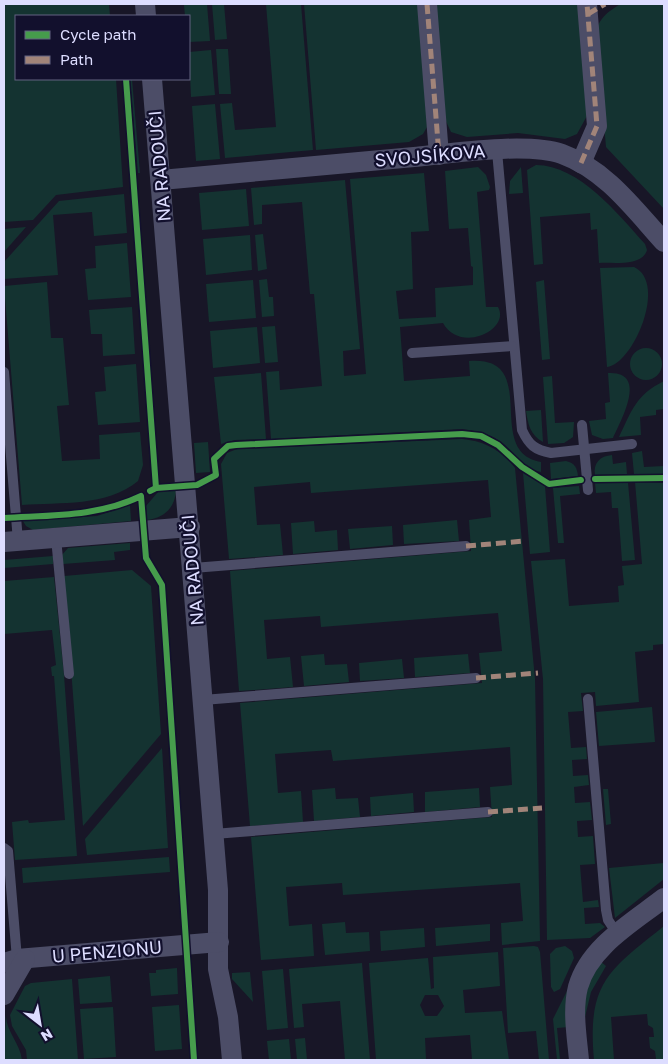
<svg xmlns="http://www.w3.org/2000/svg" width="668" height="1064" font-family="'Golos Text',sans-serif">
	<rect width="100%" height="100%" fill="#181627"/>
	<g fill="#143331" fill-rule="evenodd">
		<path d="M4,4H109L110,16H16V79H116L123,187L56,195L33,220L4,222Z"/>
		<path d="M207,4L210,41L189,42V16H185L184,5Z"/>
		<path d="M212,4H224L227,39L215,40Z"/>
		<path d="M266,4H301L313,150L225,158L220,104L232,103L235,130L276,127Z"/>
		<path d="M304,4H420L427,127L423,134L409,142L316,150Z"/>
		<path d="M435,4H579L588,114L577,134L565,139L518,133L467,137L451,132L444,117Z"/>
		<path d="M620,4H664V209L606,147L596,31C600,17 608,12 620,4Z"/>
		<path d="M216,49H228L231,94H219Z"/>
		<path d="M211,50L215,95L191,97L189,52Z"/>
		<path d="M130,79H132L140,173H138Z"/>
		<path d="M215,104L220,159L196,161L192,106Z"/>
		<path d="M536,165C579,165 618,214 645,244L647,250C642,267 613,262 599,263L597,229L591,230L590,213L540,217L543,264L534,265L527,170Z"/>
		<path d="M478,167L486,175L490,187L489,190L477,192L486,307H498C511,330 460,354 443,323L400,327L404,381L470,376L469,361C543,355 482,452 541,462V472C524,470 513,450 500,441C488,433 476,431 462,429L271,439L266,372L279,371L280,390L322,386L314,294H310L302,202L262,205V224L254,225L251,188L345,180L360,349L343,351L344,376L366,374L350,179L424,173L429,231L411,232L413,289L396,291L399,319L436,317L435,288L473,285V267L471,266L468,228L449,229L445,171Z"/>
		<path d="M521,167L523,193L509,194L510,181Z"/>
		<path d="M246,189L249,226L202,230L199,193Z"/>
		<path d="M124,194L127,233L94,236L92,212L53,215L58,275L4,279V262L59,201Z"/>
		<path d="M26,227L4,252V229Z"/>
		<path d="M263,234L267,269L258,271L255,235Z"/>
		<path d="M250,235L252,270L206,275L203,239Z"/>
		<path d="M127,243L131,297L88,300L85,269L96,268L95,246Z"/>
		<path d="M634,267C668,283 633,364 607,367L600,268Z"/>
		<path d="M267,279L269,297H273L274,316L262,317L259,280Z"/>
		<path d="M253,280L256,318L209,322L206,284Z"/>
		<path d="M544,280L550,359L542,360L536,282Z"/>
		<path d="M47,282L51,338H63L69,405L57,406L62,461L100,459L99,435L140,432L143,465L138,481C107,507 60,502 22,505L4,286Z"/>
		<path d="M132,307L135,354L103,356L102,334H91L89,310Z"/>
		<path d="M275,326L278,362L265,363L262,327Z"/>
		<path d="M257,327L260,363L213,368L210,331Z"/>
		<circle cx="646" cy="364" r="16"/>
		<path d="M136,364L140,422L98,425L95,392L106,391L104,367Z"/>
		<path d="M261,373L266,439L235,440L221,444L214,377Z"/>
		<path d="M608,373C649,371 621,420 613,438L603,439L592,435L589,421L606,419L605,403L610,402Z"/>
		<path d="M552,376L555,423L574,422L573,437L564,443L548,444L543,377Z"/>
		<path d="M664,381V409L656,410V415L640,417L641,435L619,437C632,410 636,395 664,381Z"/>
		<path d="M541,410L543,442C530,435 528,424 526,411Z"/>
		<path d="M462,439C484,441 501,450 515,468L535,679L540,941L502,945L501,923L523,921L520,883L343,895L342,883L286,887L289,926L312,924L314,956L261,960L251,837L492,817L490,787L512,785L510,747L333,761L331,750L275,754L278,793L301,791L303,822L250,826L240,703L482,683L479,653L502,651L498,613L321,627L320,616L264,620L267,659L290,657L293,687L239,691L230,571L471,551L469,520L491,517L488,480L311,493L310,482L254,487L257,525L280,524L283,555L229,559L221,464L227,453L237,449Z"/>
		<path d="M208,442L210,472L196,473L194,443Z"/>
		<path d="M642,451L644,467L664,466V474H634L632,453Z"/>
		<path d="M612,455L613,464L626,462L627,474L595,475C593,463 600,456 612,455Z"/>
		<path d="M566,461C575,463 577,468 578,476L551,479L550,463Z"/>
		<path d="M523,473L545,486L550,552L530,554Z"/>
		<path d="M635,482L664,483V644L653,645V650L635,652L639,702L596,706L595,692L581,693L583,711L568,712L571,748L586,747L587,759L572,760L573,776L588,775L589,785L574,787L575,803L590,802L592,820L577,821L578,837L593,836L595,864L580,865L583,902L598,900L599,907L584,908L585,924L600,923L605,927L590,938L547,940L543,679L531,561L565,559L569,606L619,602L618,586L624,585L622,566L642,564Z"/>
		<path d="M595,483H628L635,560L622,561L618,508H612L611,492L596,493Z"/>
		<path d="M579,486L580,494L560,496L564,543H558L553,488Z"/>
		<path d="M176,490C175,508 164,518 147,520L146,506L158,492Z"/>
		<path d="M130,505L131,521L33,530L26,526L23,521L97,516Z"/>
		<path d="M457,520L459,541L404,544L403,525Z"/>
		<path d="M314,521L315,532L337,530L338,550L293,554L291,523Z"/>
		<path d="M392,526L393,545L350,549L348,529Z"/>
		<path d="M130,543V550L114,552L115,560L63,564L62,555L68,548Z"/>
		<path d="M53,556V564L4,568V560Z"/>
		<path d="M132,570L151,586L161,734L83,826L64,576Z"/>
		<path d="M54,577L64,675L77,856L15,860L12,822L28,820L29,823L65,820L54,676H52L51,667L56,665L52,630L4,634V581Z"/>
		<path d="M324,654L325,665L347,664L349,682L304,686L301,656Z"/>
		<path d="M468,654L470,673L415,677L414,658Z"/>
		<path d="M402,659L404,678L360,681L359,663Z"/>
		<path d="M652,707L655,742L599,746L596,712Z"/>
		<path d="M162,748L168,848L87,855L85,839Z"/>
		<path d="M335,788L336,799L358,798L360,817L314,821L312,790Z"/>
		<path d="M479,788L480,807L425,812V792Z"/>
		<path d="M603,789H608L611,824L606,825Z"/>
		<path d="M413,793L414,812L371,816L370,797Z"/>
		<path d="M169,857L170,872L23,883L22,868Z"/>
		<path d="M664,863V879L615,918L609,868Z"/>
		<path d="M345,922L346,933L369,932L370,951L325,955L322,924Z"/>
		<path d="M490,924V941L436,946L435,928Z"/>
		<path d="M664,926V1060H651L656,1059L655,1051L650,1048L649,1037H654L653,1028L648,1025L647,1014L611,1017L614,1060H594C587,983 608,971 664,926Z"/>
		<path d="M424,928L425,947L381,951L380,931Z"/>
		<path d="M534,946L538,947L540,952L549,1060H539L536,1031L508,1033L503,948Z"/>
		<path d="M565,946L572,951L574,958L560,989L554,992L551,987L550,954L556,948Z"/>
		<path d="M498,952L500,986L463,990L465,1013L502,1011L509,1060H457L472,1059L470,1035L425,1038L426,1059L422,1060H376L369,963L428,958L431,989L434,988L433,957ZM425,995H438L444,1006L437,1016H425L420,1005Z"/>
		<path d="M600,961L606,966L591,992L585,1017H583L585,990Z"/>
		<path d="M362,963L370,1060H345L340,1001L302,1004L304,1027L294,1028L289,969Z"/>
		<path d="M177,968L178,994L151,996L149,973H156V970Z"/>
		<path d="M283,969L288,1028L267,1030L262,971Z"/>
		<path d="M250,972L253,1002L232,979V973Z"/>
		<path d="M110,976L112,1002L80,1004L78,979Z"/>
		<path d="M72,979L78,1060H27L26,1050L12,1026L10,1015L25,986L31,983Z"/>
		<path d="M569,987V1027L557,1028L560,1060H557L553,1019Z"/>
		<path d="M179,1005L182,1049L155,1051L152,1007Z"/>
		<path d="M113,1007L116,1057L84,1059L80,1009Z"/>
		<path d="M6,1011C4,1030 20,1042 22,1060H4Z"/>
		<path d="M305,1038L307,1060H297L295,1039Z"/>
		<path d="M289,1039L291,1060H269L267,1041Z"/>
	</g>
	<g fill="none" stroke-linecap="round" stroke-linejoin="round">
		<g stroke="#4c4d67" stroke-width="10">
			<path d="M497,151L522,430C529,445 535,450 551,453L632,444"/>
			<path d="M412,353L512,346"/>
			<path d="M4,372L18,541"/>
			<path d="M582,425L588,490"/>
			<path d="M56,538L69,674"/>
			<path d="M193,568L466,546"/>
			<path d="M588,699L606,910L608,920L618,935"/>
			<path d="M203,700L476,678"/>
			<path d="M214,834L488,812"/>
			<path d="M4,848L8,851L17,959"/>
		</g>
		<g stroke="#4c4d67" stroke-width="20">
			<path d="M145,4L146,16"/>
			<path d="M427,4L439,155"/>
			<path d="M152,79L218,890V969L228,1017L232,1060"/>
			<path d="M581,163L597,126L587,4"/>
			<path d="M161,180C245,172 330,165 414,157C453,153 527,142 562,154C606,170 634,209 664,242"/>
			<path d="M4,542L190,527"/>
			<path d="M4,963L17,959L219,942"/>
			<path d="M4,995L25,959"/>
			<path d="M579,1060C577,1037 572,1011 578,987C589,947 633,922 664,898"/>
		</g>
		<g stroke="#a18479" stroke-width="5" stroke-dasharray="10 5" stroke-linecap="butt">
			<path d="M427,4L439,155"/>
			<path d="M588,14L605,4"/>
			<path d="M581,163L597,126L587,4"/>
			<path d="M466,546L525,541"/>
			<path d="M476,678L538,673"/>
			<path d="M488,812L542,808"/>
		</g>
		<g stroke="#12102d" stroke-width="9">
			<g id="cycleway">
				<path d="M126,79L156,488L150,491"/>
				<path d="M595,479L664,478"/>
				<path d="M156,488L197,485L216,475L214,459L228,446L236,445L462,434L481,436L498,445L522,467L549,484L581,480"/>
				<path d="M4,518C50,515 98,517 141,496L146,558L162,585L194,1060"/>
			</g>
		</g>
		<use href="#cycleway" stroke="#469c4c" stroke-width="6"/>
	</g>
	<g text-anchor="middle" stroke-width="4.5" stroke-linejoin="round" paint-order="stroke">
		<g font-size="18" fill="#ddf" stroke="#12102d">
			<text transform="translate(430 156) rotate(-5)" y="6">SVOJSÍKOVA</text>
			<text transform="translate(160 166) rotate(-95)" y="6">NA RADOUČI</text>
			<text transform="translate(193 570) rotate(-95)" y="6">NA RADOUČI</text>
			<text transform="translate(107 952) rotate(-5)" y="6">U PENZIONU</text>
		</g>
	</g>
	<rect width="668" height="1064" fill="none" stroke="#ddddff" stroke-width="10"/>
	<rect x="15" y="15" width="175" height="65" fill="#12102d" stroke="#636281"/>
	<rect x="25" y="31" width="25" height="8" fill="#469c4c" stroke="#636281"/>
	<text x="60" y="40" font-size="15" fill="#ddddff">Cycle path</text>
	<rect x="25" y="56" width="25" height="8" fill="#a18479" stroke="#636281"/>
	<text x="60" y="65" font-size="15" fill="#ddddff">Path</text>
	<g transform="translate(40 1024) rotate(149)" stroke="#12102d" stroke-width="4" paint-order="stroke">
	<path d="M0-4L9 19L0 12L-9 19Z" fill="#ddddff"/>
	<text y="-8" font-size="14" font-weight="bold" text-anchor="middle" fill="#ddddff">N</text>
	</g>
</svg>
